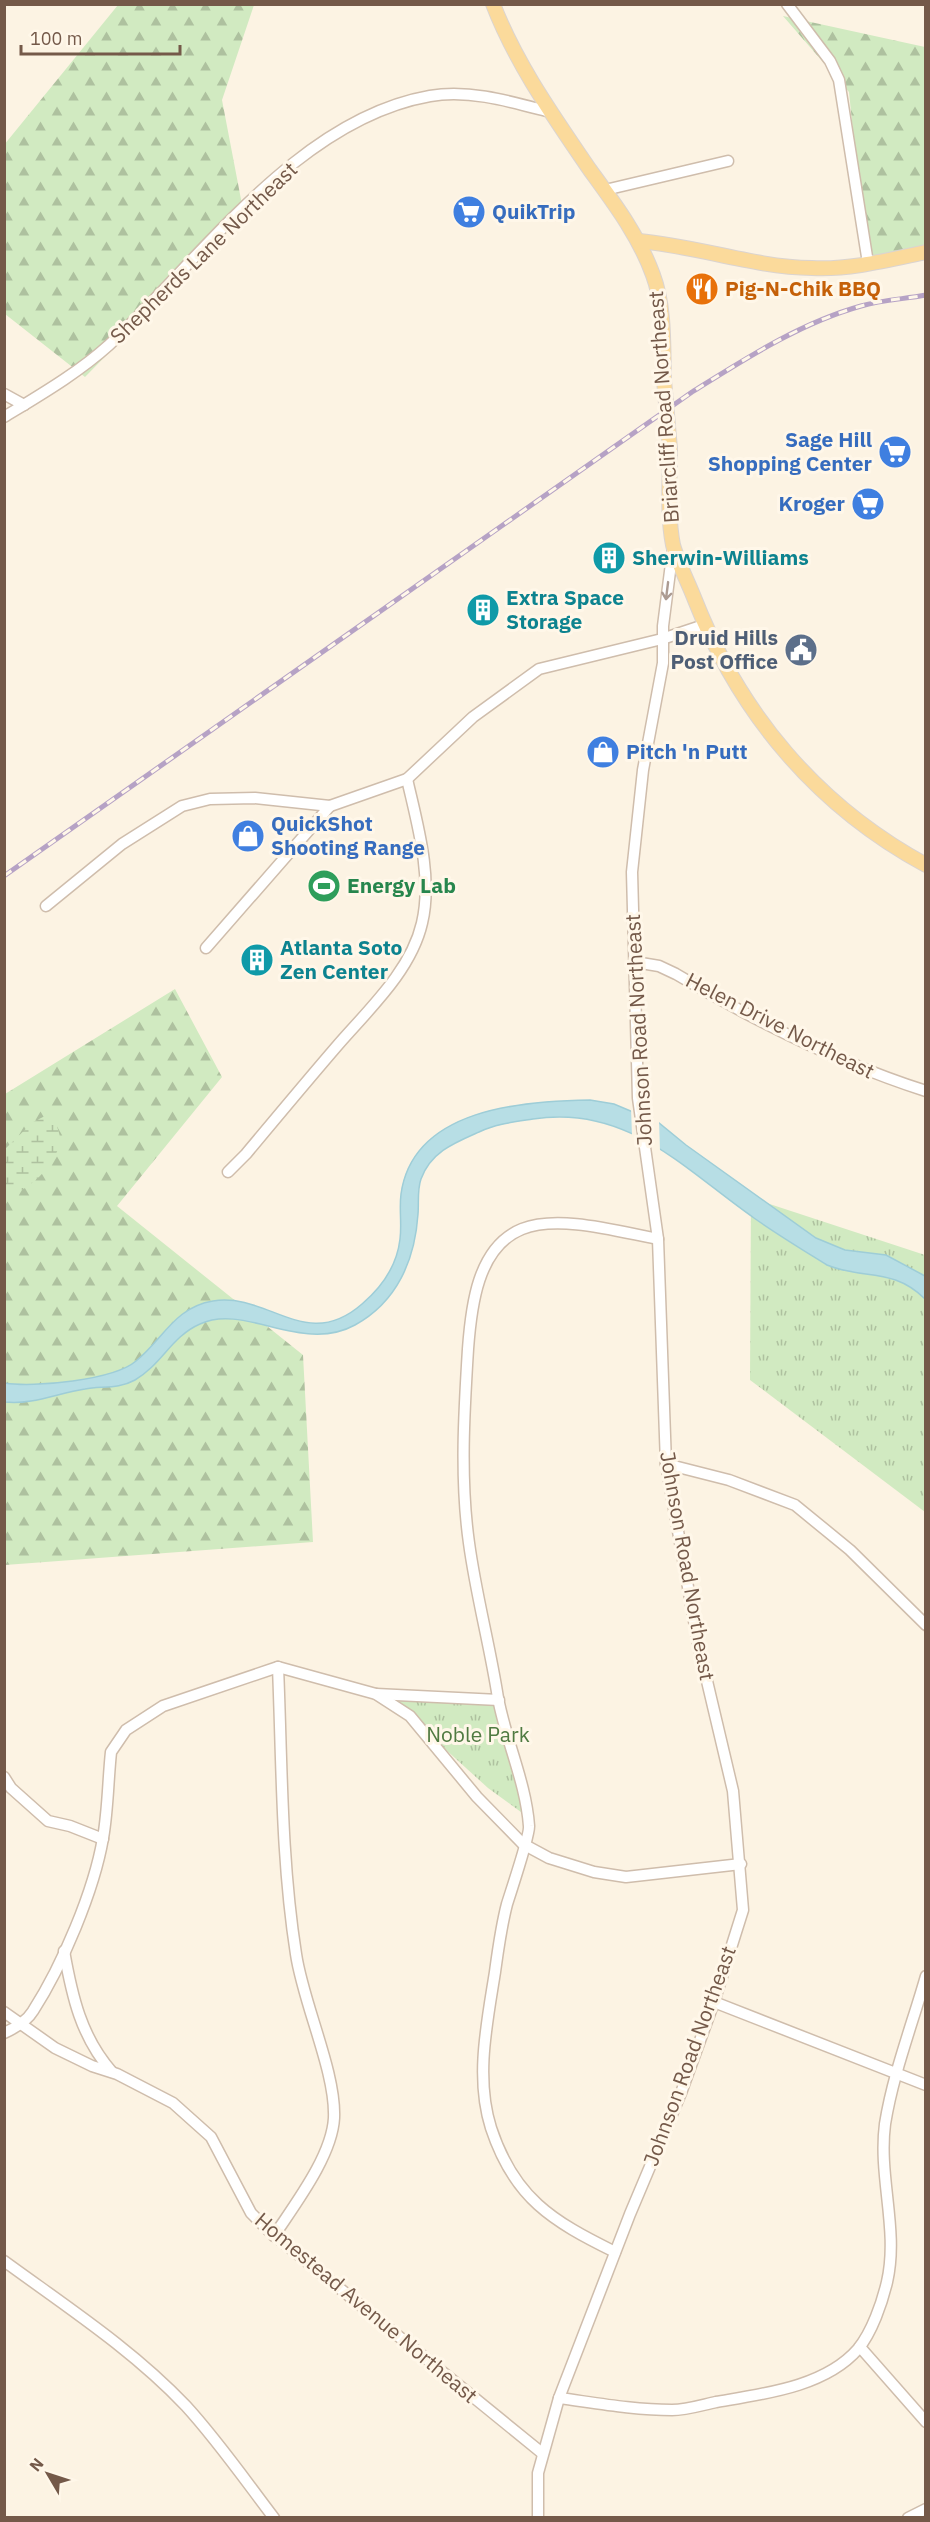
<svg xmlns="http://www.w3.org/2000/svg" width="930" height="2522" font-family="'IBM Plex Sans',sans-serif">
	<defs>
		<pattern id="forest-firs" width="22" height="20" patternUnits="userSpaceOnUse" patternTransform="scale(1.5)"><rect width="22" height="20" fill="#d1eac1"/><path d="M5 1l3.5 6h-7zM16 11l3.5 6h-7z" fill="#aec19f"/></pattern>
		<pattern id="wetland-marsh" width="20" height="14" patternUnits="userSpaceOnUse" patternTransform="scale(1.5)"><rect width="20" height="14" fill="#d1eac1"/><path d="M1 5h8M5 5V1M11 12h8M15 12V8" fill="none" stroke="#aec19f"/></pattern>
		<pattern id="park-tufts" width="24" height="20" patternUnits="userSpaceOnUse" patternTransform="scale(1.5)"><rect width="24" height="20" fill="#d1eac1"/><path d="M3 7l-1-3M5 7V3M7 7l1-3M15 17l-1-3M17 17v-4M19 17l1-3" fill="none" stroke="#aec19f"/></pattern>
	</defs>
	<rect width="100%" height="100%" fill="#fcf3e3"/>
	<g fill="url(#forest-firs)">
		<path d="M118,5H254L222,100L244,215L85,377L5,314L4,145Z"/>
		<path d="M783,16L925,47V257L867,269L849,92Z"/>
		<path d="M175,989L222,1077L117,1206L303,1355L313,1542L5,1565V1094Z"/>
	</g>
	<path fill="url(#wetland-marsh)" d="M45,1116L56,1123C57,1128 61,1136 60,1141C56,1167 27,1191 5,1198V1149L33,1122Z"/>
	<g fill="url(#park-tufts)">
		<path d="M751,1198L925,1255V1512L750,1380Z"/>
		<path d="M389,1698L504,1704L525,1815L488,1788Z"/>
	</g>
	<path fill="#b7dee5" stroke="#9ecdd7" stroke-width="1.5" d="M590,1100L614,1104L659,1123L686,1145L816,1238L845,1250L886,1255L925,1276V1299C893,1267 863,1280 827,1265C803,1250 778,1235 754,1218C684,1169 627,1104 533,1119C514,1122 496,1124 479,1132C454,1143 431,1152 421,1179C417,1190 419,1203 418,1214C415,1260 397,1302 355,1325C302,1354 245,1303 200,1324C172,1336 161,1365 135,1380C119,1389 102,1386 85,1389C58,1393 32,1405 5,1402V1383C33,1388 114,1380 136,1361C163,1339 175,1307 213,1301C269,1292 306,1353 362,1304C382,1287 397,1265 400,1239C402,1224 399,1209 401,1194C413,1108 523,1101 590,1100Z"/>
	<path fill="#fcf3e3" d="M631,1108L659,1120L660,1152L632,1136Z"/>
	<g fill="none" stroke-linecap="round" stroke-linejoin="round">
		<g stroke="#cfbdac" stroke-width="13">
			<g id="minor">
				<path d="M787,4L830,61L839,80L868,263"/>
				<path d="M605,190L728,161"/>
				<path d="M4,394L24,405"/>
				<path d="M4,417C40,395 78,373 109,345C201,259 298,119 430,96C470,89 512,102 550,112"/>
				<path d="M46,906L122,844L182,806L210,799L255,798L330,806L407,779L473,717L539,669L662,639L704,625"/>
				<path d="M206,948L330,806"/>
				<path d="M635,962L659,966L676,974C755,1021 838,1063 926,1091"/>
				<path d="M228,1172L246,1154C276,1118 306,1082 337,1046C368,1010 411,971 422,923C433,877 417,823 407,779"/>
				<path d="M666,1464L729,1480L795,1505L850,1550L926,1625"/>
				<path d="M376,1694L499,1700"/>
				<path d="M4,1777L11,1788L48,1821L70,1826L103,1839"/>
				<path d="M64,1951C72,1996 81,2037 112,2072"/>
				<path d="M714,2002L926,2085"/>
				<path d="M4,2012L55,2048L92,2066L117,2074L173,2103L211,2137L251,2213L268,2230L542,2453"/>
				<path d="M4,2033C15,2028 27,2021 33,2011C62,1966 94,1891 103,1838C108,1810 108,1780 111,1752L126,1730L163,1706L278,1667L376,1694L410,1716L477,1797L523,1844L549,1858L594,1872L626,1877L741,1864"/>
				<path d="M274,2236C295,2204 332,2156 334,2118C336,2072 303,2003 296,1954C281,1859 282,1763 278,1667"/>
				<path d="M615,2252C552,2221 514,2198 491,2128C475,2078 487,2023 495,1972C498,1950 501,1927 507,1904C511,1891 530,1835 529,1826C526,1783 506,1741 498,1698C490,1646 476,1595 469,1543C460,1479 464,1413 468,1349C471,1308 477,1247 522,1229C559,1214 620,1232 658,1239"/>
				<path d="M4,2261C67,2307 133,2350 186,2406C218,2441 245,2480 274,2518"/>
				<path d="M860,2347L926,2422"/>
				<path d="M559,2398C596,2403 634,2410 672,2410C686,2410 702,2405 716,2402C763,2394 825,2387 858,2349C872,2332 882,2303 887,2282C899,2230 878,2177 885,2124C893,2074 912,2025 926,1976"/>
				<path d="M538,2518V2473L559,2398L630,2214L681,2093L714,2002L743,1910L733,1791L698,1643L666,1464L658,1239L638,1098L632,872L643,770L663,663V626L673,548"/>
				<path d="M908,2518L926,2509"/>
			</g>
		</g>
		<g stroke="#dbd4d0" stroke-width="16">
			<g id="major">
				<path d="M493,4C516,64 554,117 590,170C614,203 639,236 653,275C665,307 663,347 664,380"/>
				<path d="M639,241C697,246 753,267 812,268C850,270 888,260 926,252"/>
				<path d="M670,449C670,479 667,515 673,545C678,563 688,582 695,600C740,714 817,806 926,865"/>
			</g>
		</g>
		<use href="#minor" stroke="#fff" stroke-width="10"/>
		<use href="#major" stroke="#fbda9b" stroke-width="14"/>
		<g stroke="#b6a2c5" stroke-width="5">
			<path id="rail" d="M4,876L692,392C745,359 800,323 861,306C882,300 904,299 926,295"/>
		</g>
		<use href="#rail" stroke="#fff7e9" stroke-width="3" stroke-dasharray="9" stroke-linecap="butt"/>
		<g stroke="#dbd4d0" stroke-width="16" stroke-linecap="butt">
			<path id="major-bridge" d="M664,380L670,449"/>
		</g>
		<use href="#major-bridge" stroke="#fbda9b" stroke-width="14"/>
	</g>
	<defs><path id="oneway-shaft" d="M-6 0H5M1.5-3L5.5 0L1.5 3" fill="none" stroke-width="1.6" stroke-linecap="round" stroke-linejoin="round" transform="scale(1.5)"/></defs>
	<use stroke="#ac9b92" href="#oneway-shaft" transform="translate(667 591) rotate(97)"/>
	<defs>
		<g id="supermarket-disc" transform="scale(1.725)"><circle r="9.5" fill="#3f7fe0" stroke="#fff7e9"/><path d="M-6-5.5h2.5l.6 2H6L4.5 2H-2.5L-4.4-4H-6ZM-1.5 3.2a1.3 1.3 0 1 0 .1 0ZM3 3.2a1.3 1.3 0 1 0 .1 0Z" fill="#fff"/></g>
		<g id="restaurant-disc" transform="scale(1.725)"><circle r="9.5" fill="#e8710a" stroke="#fff7e9"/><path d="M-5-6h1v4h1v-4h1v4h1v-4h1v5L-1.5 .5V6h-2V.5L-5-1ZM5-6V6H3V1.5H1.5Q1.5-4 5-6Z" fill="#fff"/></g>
		<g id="building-disc" transform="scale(1.725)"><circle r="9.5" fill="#0f9aa8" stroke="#fff7e9"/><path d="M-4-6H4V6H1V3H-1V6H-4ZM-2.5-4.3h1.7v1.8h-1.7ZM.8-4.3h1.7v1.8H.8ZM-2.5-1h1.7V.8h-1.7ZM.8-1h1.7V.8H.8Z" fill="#fff"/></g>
		<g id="civic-disc" transform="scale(1.725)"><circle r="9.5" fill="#5c6f8a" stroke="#fff7e9"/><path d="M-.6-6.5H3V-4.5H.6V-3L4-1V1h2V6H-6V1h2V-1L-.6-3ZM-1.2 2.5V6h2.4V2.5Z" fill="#fff"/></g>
		<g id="shop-disc" transform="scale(1.725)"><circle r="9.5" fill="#3f7fe0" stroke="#fff7e9"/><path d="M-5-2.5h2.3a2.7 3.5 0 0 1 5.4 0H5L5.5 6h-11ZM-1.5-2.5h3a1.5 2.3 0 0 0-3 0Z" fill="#fff"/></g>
		<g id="stadium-disc" transform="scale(1.725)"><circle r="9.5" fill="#2e9e5b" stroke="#fff7e9"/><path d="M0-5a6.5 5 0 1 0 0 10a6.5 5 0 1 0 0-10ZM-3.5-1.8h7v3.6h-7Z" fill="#fff"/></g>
	</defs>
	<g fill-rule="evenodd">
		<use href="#supermarket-disc" x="469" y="212"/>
		<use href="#restaurant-disc" x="702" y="289"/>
		<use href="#supermarket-disc" x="895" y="452"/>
		<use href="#supermarket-disc" x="868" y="504"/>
		<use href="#building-disc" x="609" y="558"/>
		<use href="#building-disc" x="483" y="610"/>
		<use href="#civic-disc" x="801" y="650"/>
		<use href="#shop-disc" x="603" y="752"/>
		<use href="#shop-disc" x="248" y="836"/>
		<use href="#stadium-disc" x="324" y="886"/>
		<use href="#building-disc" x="257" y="960"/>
	</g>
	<g text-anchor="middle" stroke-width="6" stroke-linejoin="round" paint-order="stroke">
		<g font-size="21" font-weight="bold" fill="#366cbe" stroke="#fff7e9" text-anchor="start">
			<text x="492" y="219">QuikTrip</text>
			<text x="872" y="447" text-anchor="end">Sage Hill<tspan x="872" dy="24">Shopping Center</tspan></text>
			<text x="845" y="511" text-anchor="end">Kroger</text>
			<text x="626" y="759">Pitch 'n Putt</text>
			<text x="271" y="831">QuickShot<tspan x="271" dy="24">Shooting Range</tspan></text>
		</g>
		<g font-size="21" fill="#745949" stroke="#fff7e9">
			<text transform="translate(204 253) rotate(-44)" y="7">Shepherds Lane Northeast</text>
			<text transform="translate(664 407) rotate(-94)" y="7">Briarcliff Road Northeast</text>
			<text transform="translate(780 1026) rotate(27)" y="7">Helen Drive Northeast</text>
			<text transform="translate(639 1030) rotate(-93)" y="7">Johnson Road Northeast</text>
			<text transform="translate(687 1566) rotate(80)" y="7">Johnson Road Northeast</text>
			<text transform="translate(690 2056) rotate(-70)" y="7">Johnson Road Northeast</text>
			<text transform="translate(366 2308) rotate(40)" y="7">Homestead Avenue Northeast</text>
		</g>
		<g font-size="21" font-weight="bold" fill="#c56008" stroke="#fff7e9" text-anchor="start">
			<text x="725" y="296">Pig-N-Chik BBQ</text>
		</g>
		<g font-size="21" font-weight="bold" fill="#0d838f" stroke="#fff7e9" text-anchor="start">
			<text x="632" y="565">Sherwin-Williams</text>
			<text x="506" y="605">Extra Space<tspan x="506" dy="24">Storage</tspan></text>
			<text x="280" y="955">Atlanta Soto<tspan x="280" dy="24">Zen Center</tspan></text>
		</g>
		<g font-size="21" font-weight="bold" fill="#4e5e75" stroke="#fff7e9" text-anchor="end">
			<text x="778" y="645">Druid Hills<tspan x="778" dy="24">Post Office</tspan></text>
		</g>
		<g font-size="21" font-weight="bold" fill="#27864d" stroke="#fff7e9" text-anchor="start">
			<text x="347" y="893">Energy Lab</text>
		</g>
		<g font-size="21" fill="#507a41" stroke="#fff7e9">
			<text x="478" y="1742">Noble Park</text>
		</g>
	</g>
	<rect width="930" height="2522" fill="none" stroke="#745949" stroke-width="12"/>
	<g transform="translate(48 2474) rotate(309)" stroke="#fff7e9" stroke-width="4.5" paint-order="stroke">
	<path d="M0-4.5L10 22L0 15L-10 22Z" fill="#745949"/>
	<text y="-9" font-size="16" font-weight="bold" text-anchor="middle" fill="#745949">N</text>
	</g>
	<path d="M21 45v9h159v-9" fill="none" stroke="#745949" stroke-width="3"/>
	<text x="30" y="45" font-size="18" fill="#745949" stroke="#fff7e9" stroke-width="4.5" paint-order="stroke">100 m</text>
</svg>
